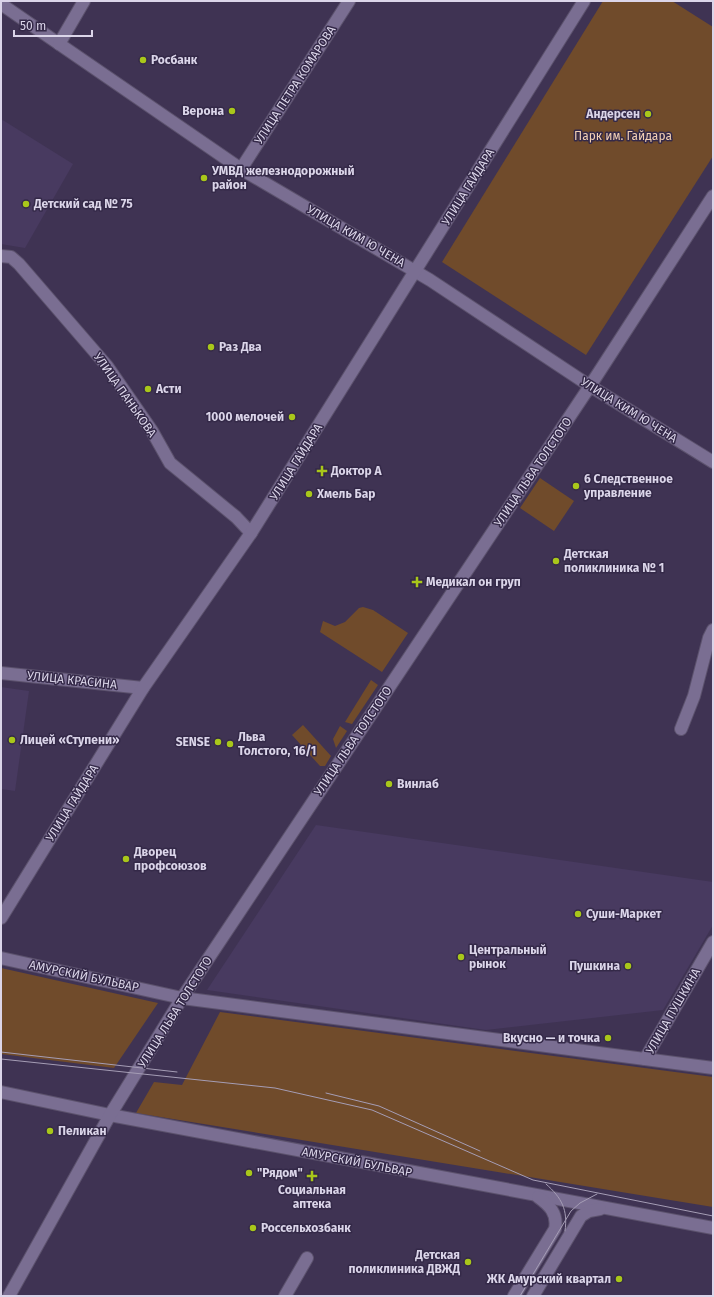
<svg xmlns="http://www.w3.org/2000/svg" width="714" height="1297" font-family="'Fira Sans',sans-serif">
	<rect width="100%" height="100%" fill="#3f3353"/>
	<g fill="#483a60">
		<path d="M1,119L73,164L25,248L1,244Z"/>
		<path d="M1,687L29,691L15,791L1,789Z"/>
		<path d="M316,825L713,882V925L663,1010L486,1030L207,990Z"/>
	</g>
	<g fill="#704b2b">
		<path d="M603,1H672L713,27V156L586,355L442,262Z"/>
		<path d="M540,478L574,501L554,531L520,508Z"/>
		<path d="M363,607L373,610L408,633L382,672L320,632L323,621L335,626L345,622L359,608Z"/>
		<path d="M371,680L378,685L352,724L345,722Z"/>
		<path d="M303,725L331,756L325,766H320L292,735Z"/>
		<path d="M340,726L347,731L336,748L333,739Z"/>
		<path d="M1,968L158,1003L114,1068L1,1054Z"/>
		<path d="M220,1012L713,1077V1207L136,1113L154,1082L182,1085Z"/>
	</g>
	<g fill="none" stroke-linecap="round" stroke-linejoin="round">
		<g stroke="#5c526d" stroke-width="14">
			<g id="minor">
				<path d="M1,4L241,169L430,280L590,386L713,462"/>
				<path d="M59,44L84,1"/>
				<path d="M241,169L349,1"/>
				<path d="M1,256L11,257L19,264L107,366L152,431L170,463L236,517L251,533"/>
				<path d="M1,673L143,688"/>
				<path d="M681,729L694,696L709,638L713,630"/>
				<path d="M1,918L143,688L251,533L584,1"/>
				<path d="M1,958L182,998L713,1068"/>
				<path d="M645,1059L713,942"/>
				<path d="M1,1092L110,1115L713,1228"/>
				<path d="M9,1296L110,1115L182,998L590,386L713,196"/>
				<path d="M285,1296L307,1258"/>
				<path d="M514,1296L555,1229C558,1213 549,1205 538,1197"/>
				<path d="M533,1296L581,1216L589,1211L600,1209"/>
			</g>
		</g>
		<use href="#minor" stroke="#7a6e92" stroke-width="12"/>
		<g stroke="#a59db5" stroke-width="1">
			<path d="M1,1052L177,1072"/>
			<path d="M1,1059L275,1088L372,1110L533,1180L713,1216"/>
			<path d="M326,1093L379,1106L480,1151"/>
			<path d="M546,1184C562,1198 568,1210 565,1231"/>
			<path d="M520,1296L571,1211L580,1203L597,1194"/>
		</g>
	</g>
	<g fill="#a9c71a" stroke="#342948" stroke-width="1.5">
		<circle cx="143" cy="60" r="4"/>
		<circle cx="232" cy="111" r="4"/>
		<circle cx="648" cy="114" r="4"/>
		<circle cx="204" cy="178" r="4"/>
		<circle cx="26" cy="204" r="4"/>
		<circle cx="211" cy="347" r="4"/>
		<circle cx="148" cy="389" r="4"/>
		<circle cx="292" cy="417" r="4"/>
		<path d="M320 465h4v4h4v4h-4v4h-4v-4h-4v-4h4z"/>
		<circle cx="576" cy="486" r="4"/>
		<circle cx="309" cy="494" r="4"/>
		<circle cx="556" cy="561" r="4"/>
		<path d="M415 576h4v4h4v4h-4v4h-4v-4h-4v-4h4z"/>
		<circle cx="12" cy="740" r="4"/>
		<circle cx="218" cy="742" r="4"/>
		<circle cx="230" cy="744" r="4"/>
		<circle cx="389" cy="784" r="4"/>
		<circle cx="126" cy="859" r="4"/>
		<circle cx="578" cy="914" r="4"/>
		<circle cx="461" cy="957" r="4"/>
		<circle cx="628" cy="966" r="4"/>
		<circle cx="608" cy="1038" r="4"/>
		<circle cx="50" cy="1131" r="4"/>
		<circle cx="249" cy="1173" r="4"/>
		<path d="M310 1170h4v4h4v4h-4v4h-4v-4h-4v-4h4z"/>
		<circle cx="253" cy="1228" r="4"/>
		<circle cx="468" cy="1262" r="4"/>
		<circle cx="619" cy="1279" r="4"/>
	</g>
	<g text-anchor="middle" stroke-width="3" stroke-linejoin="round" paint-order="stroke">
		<g font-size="12" font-weight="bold" fill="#dbd5e9" stroke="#342948" text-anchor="start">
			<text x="151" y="64">Росбанк</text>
			<text x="224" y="115" text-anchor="end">Верона</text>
			<text x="640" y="118" text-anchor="end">Андерсен</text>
			<text x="212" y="175">УМВД железнодорожный<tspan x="212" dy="14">район</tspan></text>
			<text x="34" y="208">Детский сад № 75</text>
			<text x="219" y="351">Раз Два</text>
			<text x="156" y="393">Асти</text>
			<text x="284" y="421" text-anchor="end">1000 мелочей</text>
			<text x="331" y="475">Доктор А</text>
			<text x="584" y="483">6 Следственное<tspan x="584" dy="14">управление</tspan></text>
			<text x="317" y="498">Хмель Бар</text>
			<text x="564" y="558">Детская<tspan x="564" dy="14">поликлиника № 1</tspan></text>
			<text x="426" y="586">Медикал он груп</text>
			<text x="238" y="741">Льва<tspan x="238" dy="14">Толстого, 16/1</tspan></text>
			<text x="20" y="744">Лицей «Ступени»</text>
			<text x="210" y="746" text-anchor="end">SENSE</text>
			<text x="397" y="788">Винлаб</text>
			<text x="134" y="856">Дворец<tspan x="134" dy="14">профсоюзов</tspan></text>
			<text x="586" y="918">Суши-Маркет</text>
			<text x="469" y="954">Центральный<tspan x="469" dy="14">рынок</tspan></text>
			<text x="620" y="970" text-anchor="end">Пушкина</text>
			<text x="600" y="1042" text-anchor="end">Вкусно — и точка</text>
			<text x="58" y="1135">Пеликан</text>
			<text x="257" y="1177">"Рядом"</text>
			<text x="312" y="1194" text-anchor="middle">Социальная<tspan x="312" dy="14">аптека</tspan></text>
			<text x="261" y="1232">Россельхозбанк</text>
			<text x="460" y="1259" text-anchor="end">Детская<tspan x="460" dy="14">поликлиника ДВЖД</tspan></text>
			<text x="611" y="1283" text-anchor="end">ЖК Амурский квартал</text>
		</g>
		<g font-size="12" fill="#dbd5e9" stroke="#342948">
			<text transform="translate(295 85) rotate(-57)" y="4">УЛИЦА ПЕТРА КОМАРОВА</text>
			<text transform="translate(468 187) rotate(-58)" y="4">УЛИЦА ГАЙДАРА</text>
			<text transform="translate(356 236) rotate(30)" y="4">УЛИЦА КИМ Ю ЧЕНА</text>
			<text transform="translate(125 395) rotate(55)" y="4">УЛИЦА ПАНЬКОВА</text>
			<text transform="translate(629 410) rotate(32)" y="4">УЛИЦА КИМ Ю ЧЕНА</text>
			<text transform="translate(296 462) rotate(-58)" y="4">УЛИЦА ГАЙДАРА</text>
			<text transform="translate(533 472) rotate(-56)" y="4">УЛИЦА ЛЬВА ТОЛСТОГО</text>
			<text transform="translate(72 680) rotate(6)" y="4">УЛИЦА КРАСИНА</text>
			<text transform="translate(353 741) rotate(-56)" y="4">УЛИЦА ЛЬВА ТОЛСТОГО</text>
			<text transform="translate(72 803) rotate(-58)" y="4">УЛИЦА ГАЙДАРА</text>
			<text transform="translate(84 976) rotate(12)" y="4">АМУРСКИЙ БУЛЬВАР</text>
			<text transform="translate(673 1011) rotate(-60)" y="4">УЛИЦА ПУШКИНА</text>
			<text transform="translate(175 1012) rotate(-58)" y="4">УЛИЦА ЛЬВА ТОЛСТОГО</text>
			<text transform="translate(357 1162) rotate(11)" y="4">АМУРСКИЙ БУЛЬВАР</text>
		</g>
		<g font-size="12" fill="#f3d0b4" stroke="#342948">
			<text x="623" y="140">Парк им. Гайдара</text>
		</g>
	</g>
	<rect width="714" height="1297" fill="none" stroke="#dbd5e9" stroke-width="4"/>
	<path d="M14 30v6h78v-6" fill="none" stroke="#dbd5e9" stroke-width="2"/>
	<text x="20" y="30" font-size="12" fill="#dbd5e9" stroke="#342948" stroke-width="3" paint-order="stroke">50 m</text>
</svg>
